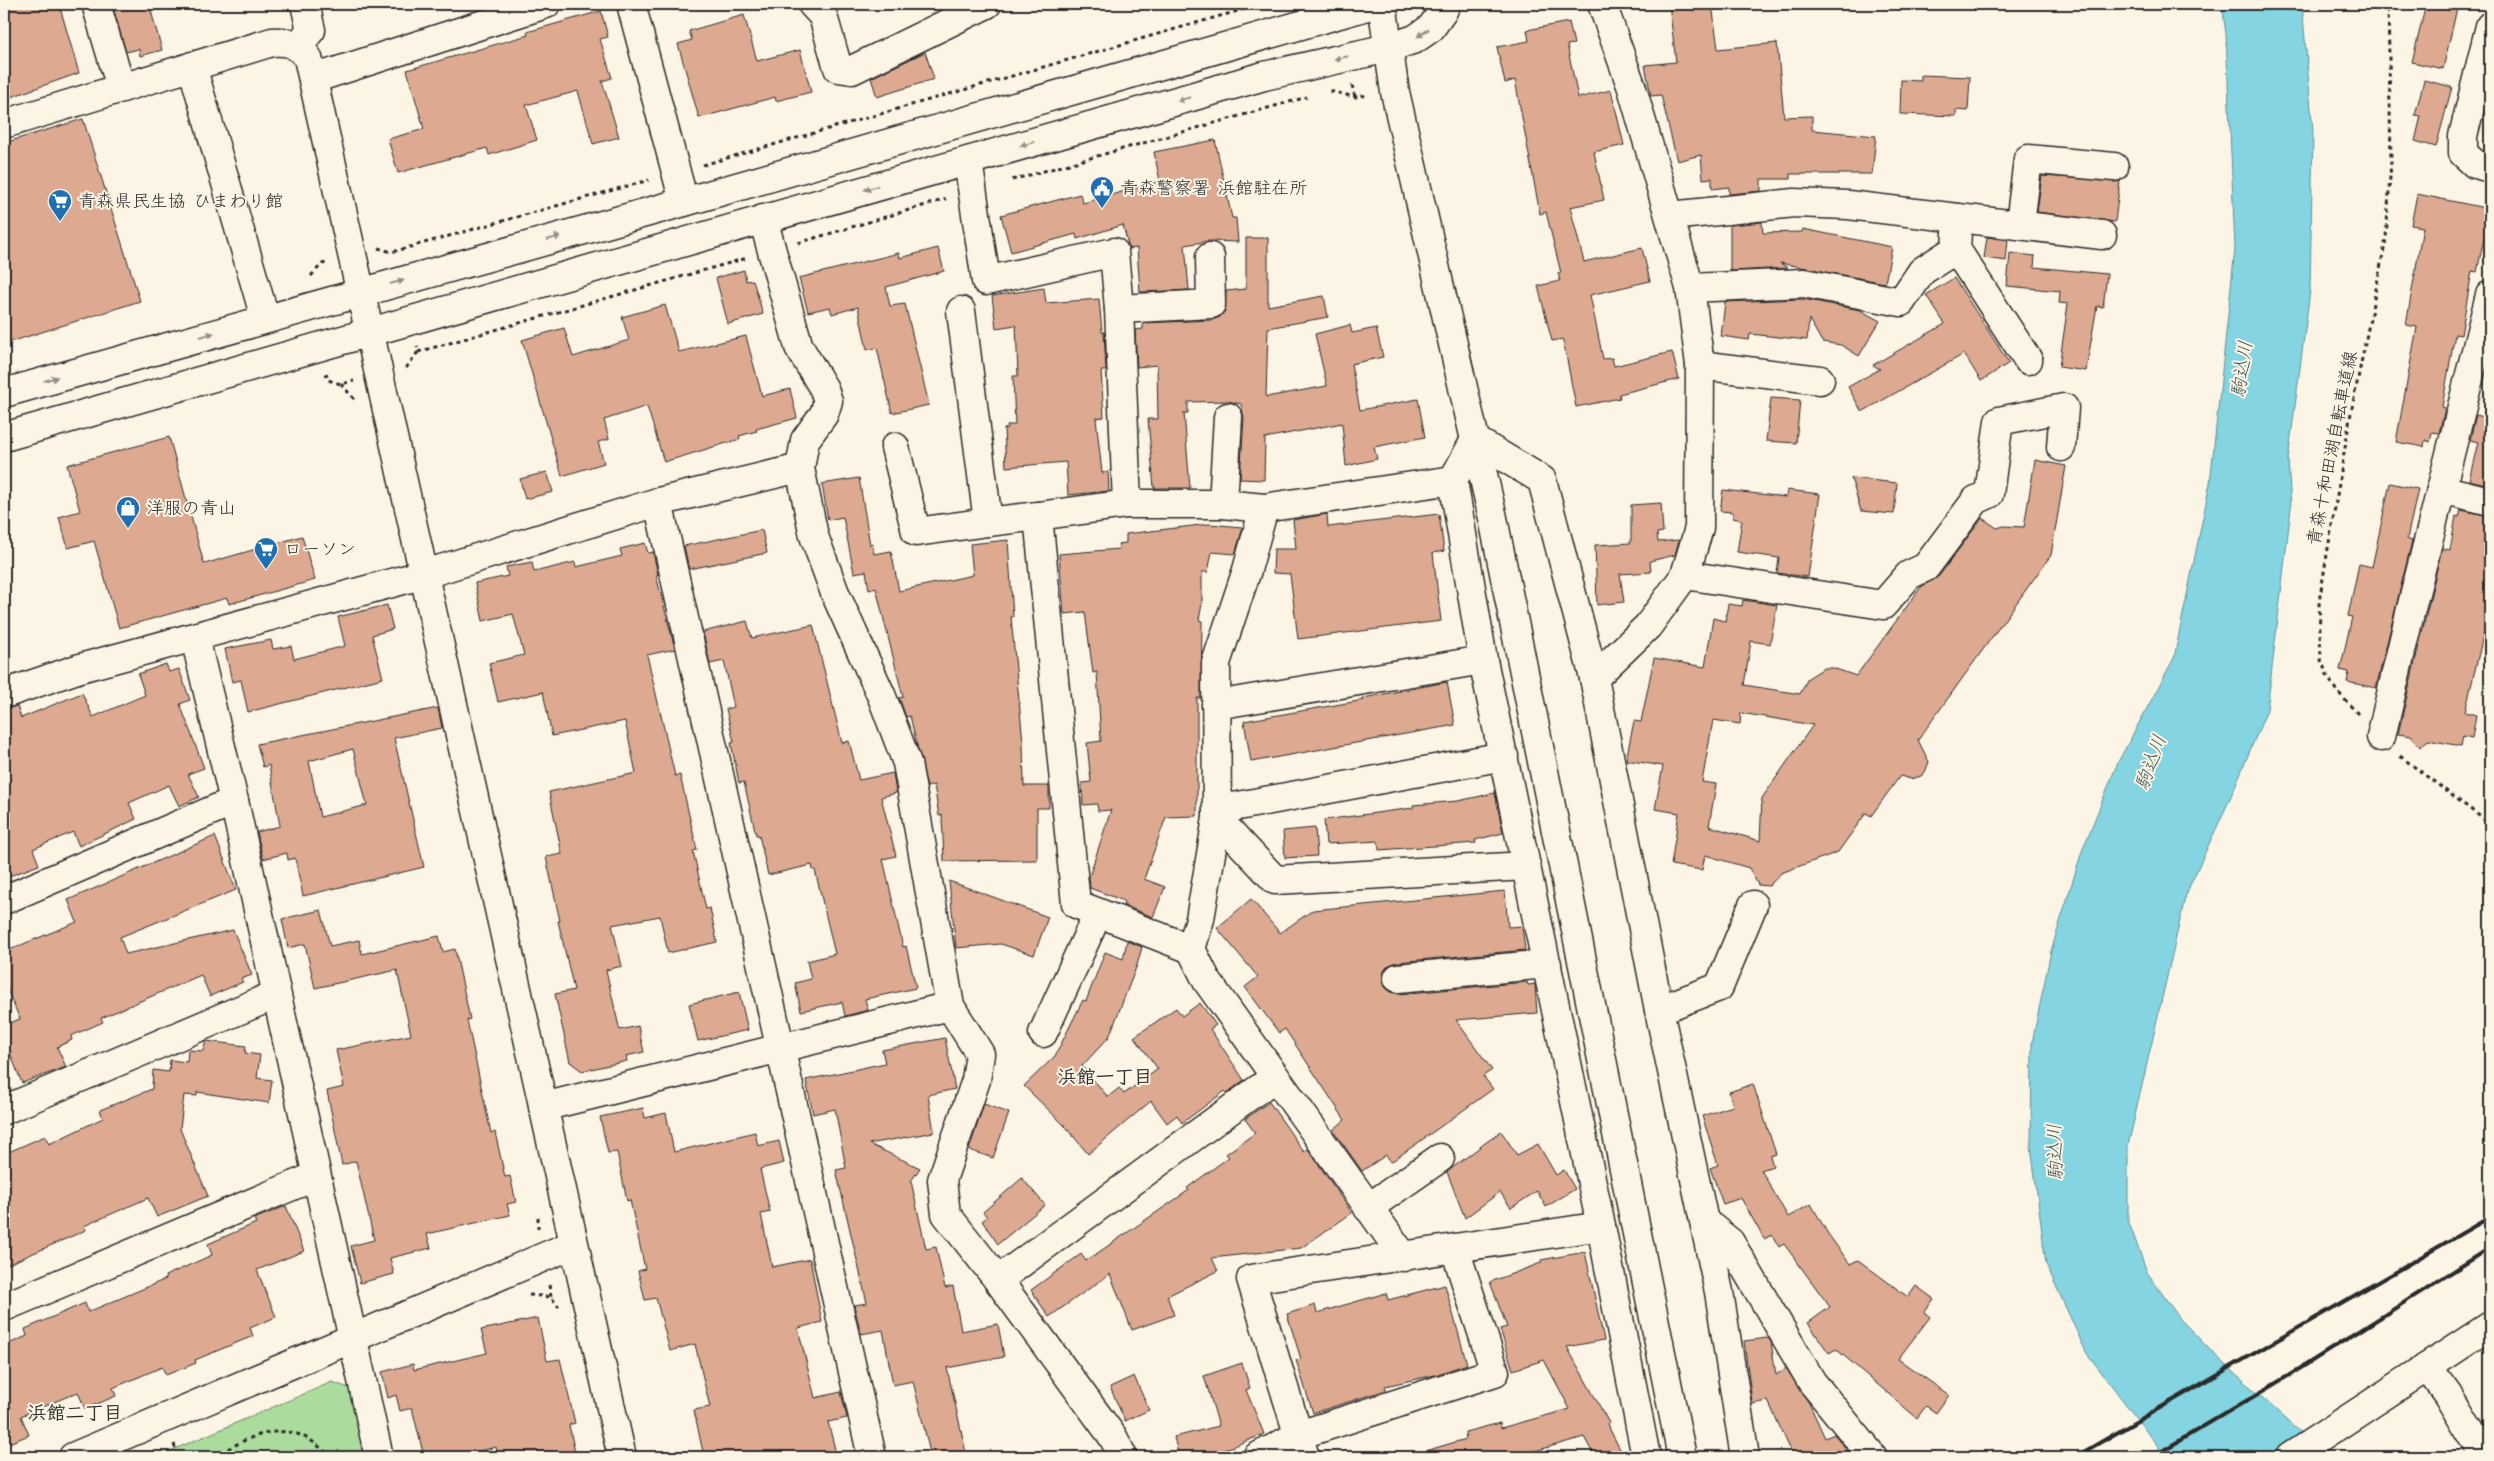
<svg xmlns="http://www.w3.org/2000/svg" width="2494" height="1461" font-family="Kalam,'Klee One',sans-serif">
	<rect width="100%" height="100%" fill="#fcf5e5"/>
	<filter id="ink" filterUnits="userSpaceOnUse"><feTurbulence type="fractalNoise" baseFrequency=".02" numOctaves="2"/><feDisplacementMap in="SourceGraphic" scale="10" xChannelSelector="R" yChannelSelector="G"/><feConvolveMatrix kernelMatrix="1 2 1 2 8 2 1 2 1" color-interpolation-filters="sRGB"/></filter>
	<g filter="url(#ink)">
		<path fill="#abdc9d" stroke="#6b8464" d="M332,1382L349,1388L365,1457H156Z"/>
		<path fill="#84d4e1" stroke="#609098" d="M2222,4H2302L2313,132L2310,291L2288,460L2291,508L2267,710L2228,803L2186,894L2128,1146V1220L2147,1272L2180,1319L2213,1353L2328,1457H2166L2086,1352L2046,1264L2031,1146L2032,1043L2051,951L2082,851L2118,762L2174,658L2210,483L2235,249L2226,34Z"/>
		<g fill="#dda991" stroke="#2b2b2b" fill-rule="evenodd">
			<path d="M4,4H59L79,73L11,97L4,70Z"/>
			<path d="M112,4H149L162,50L140,56L139,49L126,52Z"/>
			<path d="M1669,4H1712L1718,49L1777,43L1784,117L1812,116V130L1876,136L1872,174H1790V179H1761V191L1729,194V187L1712,189V178L1703,179L1701,155L1677,161L1661,95L1651,96L1645,65L1676,62Z"/>
			<path d="M2426,4H2458L2443,69L2412,62Z"/>
			<path d="M601,11L608,37L600,39L612,78L602,81L619,137L593,144L578,91L526,105L537,140L489,155L487,148L398,173L388,139L424,129L407,70L528,35L527,32Z"/>
			<path d="M744,15L757,61L800,50L811,92L776,101L775,97L699,118L678,44L692,40L689,31Z"/>
			<path d="M1569,22L1574,44L1567,45L1578,98L1611,90L1624,145L1594,152L1604,200L1570,207L1584,262L1642,248L1650,281L1590,295L1603,359L1612,358L1614,366L1672,352L1679,379L1619,394L1620,398L1576,407L1563,339L1552,341L1538,286L1560,281L1558,273H1561L1546,212L1540,214L1515,80L1505,83L1497,47L1529,41L1527,30Z"/>
			<path d="M925,52L934,79L877,97L871,78Z"/>
			<path d="M1921,75L1970,77L1968,111L1956,110V116L1900,114L1901,80L1921,81Z"/>
			<path d="M2424,80L2452,87L2436,147L2415,141L2421,116L2415,115Z"/>
			<path d="M83,119L140,301L4,344V143Z"/>
			<path d="M1215,140L1232,218H1236L1238,242L1209,241L1185,245L1189,290L1140,292L1137,248L1129,249L1123,225L1077,239L1076,234L1011,252L1001,215L1080,194L1083,203L1160,181L1154,152Z"/>
			<path d="M2042,176L2120,181L2115,222L2037,212Z"/>
			<path d="M2417,194L2490,209L2477,272L2472,271L2461,335L2455,334L2442,407L2445,408L2439,433L2432,432L2430,442L2425,440L2424,447L2396,442L2417,327L2406,325L2423,227L2411,225Z"/>
			<path d="M1762,222L1763,233L1802,232L1803,229L1892,247L1885,283L1780,263L1788,268L1730,271V225Z"/>
			<path d="M1987,237L2008,240L2006,261L1984,258Z"/>
			<path d="M1246,238H1268V306L1324,296L1328,317L1268,328L1266,397L1327,386L1315,334L1350,325L1352,333L1376,328L1383,357L1351,364L1360,410L1418,399L1425,437L1374,447L1377,459L1346,466L1342,423L1265,438L1264,480L1240,479L1244,418L1241,404L1228,401L1188,402V413H1184L1190,488H1154L1148,419H1158L1157,365L1137,367L1135,330L1143,329V323L1212,320L1220,317L1225,311L1226,291L1246,289Z"/>
			<path d="M938,248L944,271L886,287L890,306L905,304L929,405L892,413L877,348L867,350L858,307L832,314L830,307L808,312L799,278L899,253L900,258Z"/>
			<path d="M2010,253L2035,256L2034,267L2107,274L2103,307L2097,306L2086,371L2059,367L2068,304L2059,303L2060,291L2007,286Z"/>
			<path d="M744,270L746,281L753,280L763,314L728,324L716,278Z"/>
			<path d="M1954,278L2009,363L1981,381L1964,354L1862,412L1848,387L1880,369L1873,365L1945,324L1926,295Z"/>
			<path d="M1044,288L1046,303L1099,299L1102,332H1104L1106,371H1101L1104,417L1096,418L1102,473L1108,472L1109,491L1068,495L1066,462L1006,467L1004,429L1008,428L1007,425H1015L1013,376H1018L1016,325L996,328L992,296Z"/>
			<path d="M1803,299L1860,310L1880,321L1859,356L1841,345L1822,342L1809,319L1807,340L1750,334L1749,340L1721,336L1725,302Z"/>
			<path d="M665,305L679,352L746,336L762,396L790,389L797,418L756,429L757,431L739,436L740,439L664,462L647,406L604,420L609,439L598,442L604,463L562,476L522,340L564,328L573,357L629,340L622,317Z"/>
			<path d="M1771,398L1800,400L1796,443L1766,441Z"/>
			<path d="M2476,415L2490,419V485L2469,480L2478,442L2470,440Z"/>
			<path d="M169,437L204,564L302,536L315,580L229,604L227,598L119,628L94,541L68,548L59,517L80,511L67,465Z"/>
			<path d="M2035,460L2066,466L2051,555L1918,740L1929,762L1925,772L1921,776L1911,779L1900,776L1871,816L1866,813L1838,852L1781,873L1769,886L1758,885L1749,868L1705,855L1702,870L1671,865L1679,813L1655,809L1663,766L1626,760L1634,721L1641,722L1654,658L1705,667L1713,618L1725,621L1728,604L1742,606L1743,600L1777,605L1770,644L1751,641L1744,685L1800,694L1808,678L1824,668H1833L1856,676L1921,587L1939,576L1982,518L1997,528L2004,526L2024,527ZM1741,713L1813,725L1762,798L1760,841L1709,826L1716,784L1702,782L1713,720L1740,724Z"/>
			<path d="M547,472L553,492L525,499L520,479Z"/>
			<path d="M859,478L870,545L872,544L874,554L891,551L899,591L973,575L970,544L1008,540L1013,617H1011L1023,742L1024,786H1049V808H1037V860L944,861L942,815L939,816L934,785L927,787L910,716L906,717L900,700L899,698L903,697L876,588L869,590L866,571L854,573L843,517L828,520L822,484Z"/>
			<path d="M1851,478L1897,483L1894,514L1861,511Z"/>
			<path d="M2390,483L2418,489L2407,539L2412,541L2376,688L2347,682L2349,672L2340,670L2352,617L2348,616L2359,564L2372,567Z"/>
			<path d="M1723,490L1786,497L1787,490L1820,494L1808,577L1777,573L1779,558L1737,552L1742,520L1733,518V512L1720,511Z"/>
			<path d="M1661,503L1663,532L1657,533L1658,542L1679,540L1675,555L1650,561L1651,572L1620,574L1624,602L1597,605L1595,545L1631,543V505Z"/>
			<path d="M2461,510L2490,516V634L2484,632L2465,712L2476,715L2472,738L2463,736L2461,746L2428,740L2420,747L2411,736L2398,734L2442,548L2450,550L2456,516L2459,517Z"/>
			<path d="M1327,514L1328,527L1439,514L1444,551L1433,553L1441,621L1298,639L1290,574L1273,573L1274,549H1296L1293,520Z"/>
			<path d="M1209,524L1242,527V531L1235,554L1212,552L1208,572H1202V604L1199,620L1202,621L1201,698H1197V816L1166,817L1144,879L1165,887L1153,917L1123,905L1124,901L1090,888L1089,877L1111,810L1098,811L1097,804L1083,805L1082,783L1091,782L1087,743L1101,741L1097,672L1093,673L1085,612L1064,614L1059,554L1119,549L1118,544L1126,543V534Z"/>
			<path d="M762,530L767,553L689,569L684,546Z"/>
			<path d="M645,543L648,553L653,552L658,575H656L675,649L647,655L675,776L680,775L697,850L693,851L706,909L710,908L717,942L668,953L660,916L612,925L622,966L606,970L619,1027L620,1030L638,1026L644,1052L626,1056L627,1061L582,1071L570,1062L555,994L574,990L558,921H560L546,857L562,854L549,792L636,773L625,721L552,736L543,692L498,702L489,663L524,655L513,614L483,621L475,583L508,576L506,567L532,562L534,572L575,562L576,567L622,556L620,549Z"/>
			<path d="M387,605L393,629L372,635L383,678L248,712L241,680L232,682L225,649L271,640L273,649L291,646L294,659L345,646L338,617Z"/>
			<path d="M747,621L752,638L813,625L842,743L849,741L859,780L893,773L896,793L881,797L896,856L883,859L903,947L906,946L916,988L865,999L868,1010L845,1016L842,1002L801,1011L795,983L811,979L807,961L835,954L815,870H813L812,865L768,875L759,835H756L744,782L739,783L731,743L734,742L726,709L734,707L724,661L710,664L703,632Z"/>
			<path d="M166,664L169,672L179,669L190,700L180,704L204,768L188,774L199,797L179,806L169,785L129,803L136,819L79,846L73,832L33,849L39,865L4,878V709L17,706L21,718L82,693L93,717L145,695L138,674Z"/>
			<path d="M1447,682L1455,725L1251,762L1244,721L1364,700L1363,698Z"/>
			<path d="M438,708L442,728L394,738L424,867L303,896L295,858L288,860L287,853L263,859L257,832L280,826L269,765L263,767L257,744ZM353,749L367,805L320,817L309,761Z"/>
			<path d="M1495,793L1503,833L1475,840L1476,843L1379,850L1378,841L1326,844L1324,820L1413,808V805L1458,801Z"/>
			<path d="M1315,828L1317,856L1285,858L1283,831Z"/>
			<path d="M215,836L236,890L120,937L126,954L233,930L252,975L241,979L243,982L210,996L201,975L101,1018L103,1022L71,1036L72,1040L57,1047L66,1067L22,1083L10,1053L4,1056V1025L20,1019L4,983V952L77,922L68,900Z"/>
			<path d="M949,881L1048,917L1034,955L1001,944L956,948Z"/>
			<path d="M1505,891L1508,927L1522,926L1525,950L1397,962L1389,965L1384,971L1383,980L1385,987L1391,992L1399,994L1527,982L1528,985L1535,984L1537,1013L1456,1020L1492,1070L1483,1076L1493,1089L1391,1162L1386,1155L1362,1171L1333,1130L1345,1120L1285,1029L1279,1033L1245,987L1258,977L1217,928L1251,899L1280,933L1313,910Z"/>
			<path d="M321,910L330,946L359,940L362,954L439,936L443,952L455,949L470,1019L467,1020L491,1133L495,1132L505,1177L510,1176L516,1202L507,1204L510,1215L427,1234L431,1248L390,1258L394,1274L360,1283L351,1246L374,1240L356,1161L342,1165L327,1091L344,1087L336,1050L411,1035L397,970L315,988L305,944L288,948L282,919Z"/>
			<path d="M1127,941L1142,947L1137,965L1109,1037L1082,1066L1108,1097L1119,1088L1124,1094L1158,1069L1134,1037L1176,1008L1182,1016L1200,1003L1216,1025L1210,1029L1244,1080L1227,1093L1225,1091L1182,1123L1177,1115L1167,1123L1151,1101L1088,1154L1065,1126L1024,1086L1055,1056L1083,1000L1086,1001L1105,952L1123,959Z"/>
			<path d="M739,992L748,1030L698,1041L689,1004Z"/>
			<path d="M945,1038L955,1089L928,1095L934,1132L869,1144L920,1168L911,1181L926,1249L936,1247L945,1288L953,1286L961,1331L998,1324L1004,1357L947,1368L967,1457H931L913,1381L893,1385L883,1330L861,1334L854,1305L867,1303L836,1170L846,1168L835,1109L813,1114L806,1080L885,1063L882,1050Z"/>
			<path d="M206,1041L246,1046L245,1053L260,1055L257,1078L272,1080L269,1103L197,1092V1096L184,1095L180,1129L208,1196L157,1217L148,1198L84,1226L86,1230L4,1266V1154L45,1136L49,1144L103,1118L100,1110L152,1089L153,1070L169,1072L170,1060L187,1062L188,1050L203,1051Z"/>
			<path d="M1753,1084L1776,1154L1770,1156L1773,1166L1761,1170L1788,1217L1811,1204L1828,1234L1850,1264L1858,1260L1908,1297L1916,1286L1934,1299L1924,1312L1930,1317L1898,1359L1949,1395L1936,1413L1926,1406L1917,1418L1836,1349L1829,1353L1808,1323L1830,1307L1784,1244L1779,1247L1772,1235L1764,1239L1741,1198L1723,1204L1710,1168L1718,1165L1702,1116L1733,1106L1729,1092Z"/>
			<path d="M1269,1102L1304,1152L1308,1149L1352,1213L1301,1248L1212,1258L1218,1271L1167,1296L1174,1315L1132,1330L1110,1274L1049,1317L1031,1290L1081,1254L1086,1261L1189,1190L1187,1188L1229,1157L1226,1154L1255,1133L1245,1119Z"/>
			<path d="M984,1104L1009,1113L993,1158L969,1150Z"/>
			<path d="M643,1108L645,1118L666,1113L674,1152L755,1132L758,1146L779,1141L784,1163L760,1169L770,1212L761,1214L772,1267L810,1259L822,1322L798,1328L815,1398L841,1392L847,1418L828,1422L837,1457H704L694,1410L710,1407L695,1344L670,1351L656,1298L645,1300L638,1271L645,1269L630,1200L627,1201L617,1152L608,1153L600,1117Z"/>
			<path d="M1501,1131L1517,1155L1538,1144L1556,1175L1564,1170L1575,1189L1546,1207L1537,1191L1511,1208L1500,1192L1465,1218L1447,1172Z"/>
			<path d="M1022,1178L1045,1205L998,1244L982,1221L987,1217L983,1212Z"/>
			<path d="M286,1206L304,1251L257,1270L276,1317L250,1328L253,1336L195,1360L196,1363L166,1375L162,1367L113,1388L116,1396L85,1409L78,1392L21,1416L29,1435L4,1445V1346L27,1336L25,1329L85,1303L88,1312L166,1279L165,1276L212,1255L208,1244L256,1223L254,1219Z"/>
			<path d="M1585,1252L1604,1340L1567,1347L1609,1423L1607,1424L1624,1457H1595L1584,1437L1514,1457H1425V1451L1466,1439L1465,1432L1500,1423L1501,1428L1570,1409L1544,1360L1513,1370L1500,1329L1507,1327L1490,1282L1541,1263V1260Z"/>
			<path d="M1445,1285L1467,1364L1435,1375L1385,1386L1386,1390L1313,1413L1296,1360L1301,1359L1287,1314L1315,1305L1317,1313L1386,1293L1388,1300Z"/>
			<path d="M538,1318L547,1361L560,1359L575,1423L569,1425L576,1457H498L496,1447L454,1457H424L412,1408L400,1411L396,1395L388,1398L382,1372L413,1364L414,1370L487,1353L481,1330Z"/>
			<path d="M1768,1338L1771,1342L1776,1375L1786,1368L1809,1403L1825,1438L1834,1434L1853,1457H1784L1792,1453L1768,1401L1752,1404L1751,1394L1744,1341Z"/>
			<path d="M1242,1363L1250,1388L1246,1390L1264,1434L1211,1455L1179,1457L1174,1437L1219,1426L1204,1376Z"/>
			<path d="M1134,1376L1149,1410L1125,1421L1110,1387Z"/>
		</g>
		<g fill="none" stroke-linecap="round" stroke-linejoin="round">
			<g stroke="#2b2b2b" stroke-width="31">
				<g id="minor">
					<path d="M96,4L121,88"/>
					<path d="M631,4L684,202"/>
					<path d="M812,4L823,16L838,68L852,70L987,4"/>
					<path d="M1382,4L1395,92L1493,518L1682,1457"/>
					<path d="M2490,26L2463,136V153L2475,164L2490,168"/>
					<path d="M298,46L311,30L305,4"/>
					<path d="M192,66L265,318"/>
					<path d="M313,79L546,4"/>
					<path d="M4,124L272,42C290,41 297,44 308,58L622,1457"/>
					<path d="M968,161L986,281L1114,252L1119,309L1127,504L1038,516L1076,904L1191,949"/>
					<path d="M1670,216L1794,203L1848,205L2102,235"/>
					<path d="M763,219L799,347L824,389L828,401L824,414L805,440L800,468L814,536L835,593L882,697L907,763L950,1006L980,1054L976,1080L942,1180L946,1214L998,1280L1113,1437L1123,1457"/>
					<path d="M2020,224L2028,159L2114,167"/>
					<path d="M1956,249L2028,360"/>
					<path d="M1690,288L1804,283L1901,302L1922,271L1956,249L1958,218"/>
					<path d="M1119,309L1211,304L1210,257"/>
					<path d="M961,311L988,522L1038,516"/>
					<path d="M1700,365L1820,380"/>
					<path d="M4,393L684,202L1374,4"/>
					<path d="M4,437L1264,76L1388,48L1415,39L1431,28L1443,11L1446,4"/>
					<path d="M895,447L916,532L988,522"/>
					<path d="M2441,489L2490,501"/>
					<path d="M658,502L872,1457"/>
					<path d="M1127,504H1223L1264,508L1453,480"/>
					<path d="M1223,504L1228,417"/>
					<path d="M1264,508L1247,570L1216,663L1217,818L1200,919L1191,949L1207,981L1404,1257"/>
					<path d="M1685,575L1883,605L1909,575L1926,567L1976,500L1989,494L1999,421L2064,408L2061,447"/>
					<path d="M195,638L234,801L379,1457"/>
					<path d="M1594,678L1648,626L1685,575L1699,528L1700,365L1690,288L1632,88L1602,4"/>
					<path d="M4,694L80,668L425,574L658,502L800,468"/>
					<path d="M1216,705L1483,660"/>
					<path d="M2381,737L2410,613L2490,295"/>
					<path d="M1217,810L1504,756"/>
					<path d="M1217,818L1275,880L1526,866"/>
					<path d="M4,900L234,801"/>
					<path d="M1398,978L1547,964"/>
					<path d="M1659,1010L1719,987L1753,905"/>
					<path d="M1043,1033L1098,913"/>
					<path d="M543,1107L950,1006"/>
					<path d="M4,1110L275,995"/>
					<path d="M1368,1208L1440,1158"/>
					<path d="M1705,1222L1730,1242L1812,1382L1873,1457"/>
					<path d="M998,1280L1275,1077"/>
					<path d="M4,1307L316,1176"/>
					<path d="M2427,1367L2447,1394L2485,1457"/>
					<path d="M73,1457L572,1245"/>
					<path d="M1257,1457L1299,1435L1495,1372L1455,1249"/>
					<path d="M1305,1457L1251,1279L1601,1226"/>
					<path d="M1646,1457L1601,1226L1483,660L1453,480L1475,440L1542,480L1594,678L1659,1010L1719,1292L1745,1457"/>
					<path d="M2290,1457L2490,1326"/>
				</g>
			</g>
			<g stroke="#2b2b2b" stroke-width="3" stroke-dasharray="4 4" stroke-linecap="butt">
				<path d="M1352,85L1355,97"/>
				<path d="M1330,91L1355,97L1368,95"/>
				<path d="M703,165L1262,4"/>
				<path d="M1012,180L1307,97"/>
				<path d="M798,243L946,199"/>
				<path d="M378,248L392,252L649,180"/>
				<path d="M311,276L322,264L326,263"/>
				<path d="M418,352L747,258"/>
				<path d="M406,368L418,352L417,346"/>
				<path d="M326,373L328,380L341,384L354,381"/>
				<path d="M341,384L355,400"/>
				<path d="M2358,714L2336,690L2328,677L2321,660L2319,602L2350,418L2386,239L2391,161L2388,4"/>
				<path d="M2400,756L2490,824"/>
				<path d="M538,1217V1230"/>
				<path d="M549,1285L551,1297"/>
				<path d="M529,1295L551,1297L559,1307"/>
				<path d="M174,1444L178,1457"/>
				<path d="M214,1457C242,1440 278,1420 310,1440C318,1445 325,1452 332,1457"/>
			</g>
			<use href="#minor" stroke="#fcf5e5" stroke-width="28"/>
			<g stroke="#2b2b2b" stroke-width="4">
				<path d="M2075,1457L2490,1217"/>
				<path d="M2152,1457L2293,1373L2490,1248"/>
			</g>
		</g>
		<defs><path id="oneway-solid" d="M-6-.8H1V-3.2L6.5 0L1 3.2V.8H-6Z" transform="scale(1.25)"/></defs>
		<g fill="#949088">
			<use href="#oneway-solid" transform="translate(1423 33) rotate(146)"/>
			<use href="#oneway-solid" transform="translate(1341 58) rotate(167)"/>
			<use href="#oneway-solid" transform="translate(1184 99) rotate(164)"/>
			<use href="#oneway-solid" transform="translate(1027 144) rotate(164)"/>
			<use href="#oneway-solid" transform="translate(871 188) rotate(164)"/>
			<use href="#oneway-solid" transform="translate(554 238) rotate(-16)"/>
			<use href="#oneway-solid" transform="translate(397 282) rotate(-15)"/>
			<use href="#oneway-solid" transform="translate(207 335) rotate(-16)"/>
			<use href="#oneway-solid" transform="translate(51 379) rotate(-16)"/>
		</g>
	</g>
	<defs>
		<g id="civic-pin" transform="scale(1.25)"><path d="M0 17L-7.5 6A9.5 9.5 0 1 1 7.5 6Z" fill="#1f6fb2" stroke="#fcf5e5"/><path d="M-.6-6.5H3V-4.5H.6V-3L4-1V1h2V6H-6V1h2V-1L-.6-3ZM-1.2 2.5V6h2.4V2.5Z" fill="#fff"/></g>
		<g id="supermarket-pin" transform="scale(1.25)"><path d="M0 17L-7.5 6A9.5 9.5 0 1 1 7.5 6Z" fill="#1f6fb2" stroke="#fcf5e5"/><path d="M-6-5.5h2.5l.6 2H6L4.5 2H-2.5L-4.4-4H-6ZM-1.5 3.2a1.3 1.3 0 1 0 .1 0ZM3 3.2a1.3 1.3 0 1 0 .1 0Z" fill="#fff"/></g>
		<g id="shop-pin" transform="scale(1.25)"><path d="M0 17L-7.5 6A9.5 9.5 0 1 1 7.5 6Z" fill="#1f6fb2" stroke="#fcf5e5"/><path d="M-5-2.5h2.3a2.7 3.5 0 0 1 5.4 0H5L5.5 6h-11ZM-1.5-2.5h3a1.5 2.3 0 0 0-3 0Z" fill="#fff"/></g>
	</defs>
	<g fill-rule="evenodd">
		<use href="#civic-pin" x="1102" y="188"/>
		<use href="#supermarket-pin" x="60" y="201"/>
		<use href="#shop-pin" x="128" y="508"/>
		<use href="#supermarket-pin" x="266" y="549"/>
	</g>
	<g text-anchor="middle" stroke-width="4" stroke-linejoin="round" paint-order="stroke">
		<g font-size="18" fill="#2b2b2b" stroke="#fcf5e5" text-anchor="start">
			<text x="1120" y="194">青森警察署 浜館駐在所</text>
			<text x="78" y="207">青森県民生協 ひまわり館</text>
			<text x="146" y="514">洋服の青山</text>
			<text x="284" y="555">ローソン</text>
		</g>
		<g font-size="18" fill="#2b2b2b" stroke="#fcf5e5">
			<text transform="translate(2332 448) rotate(-79)" y="6">青森十和田湖自転車道線</text>
		</g>
		<g font-size="19" font-style="italic" fill="#415558" stroke="#fcf5e5">
			<text transform="translate(2241 369) rotate(-82)" y="7">駒込川</text>
			<text transform="translate(2150 762) rotate(-70)" y="7">駒込川</text>
			<text transform="translate(2054 1152) rotate(-92)" y="7">駒込川</text>
		</g>
		<g font-size="19" font-weight="bold" fill="#2b2b2b" stroke="#fcf5e5">
			<text x="1105" y="1083">浜館一丁目</text>
			<text x="75" y="1419">浜館二丁目</text>
		</g>
	</g>
	<rect width="2494" height="1461" fill="none" stroke="#fcf5e5" stroke-width="20"/>
	<rect x="10" y="10" width="2474" height="1441" fill="none" stroke="#2b2b2b" stroke-width="2" filter="url(#ink)"/>
</svg>
